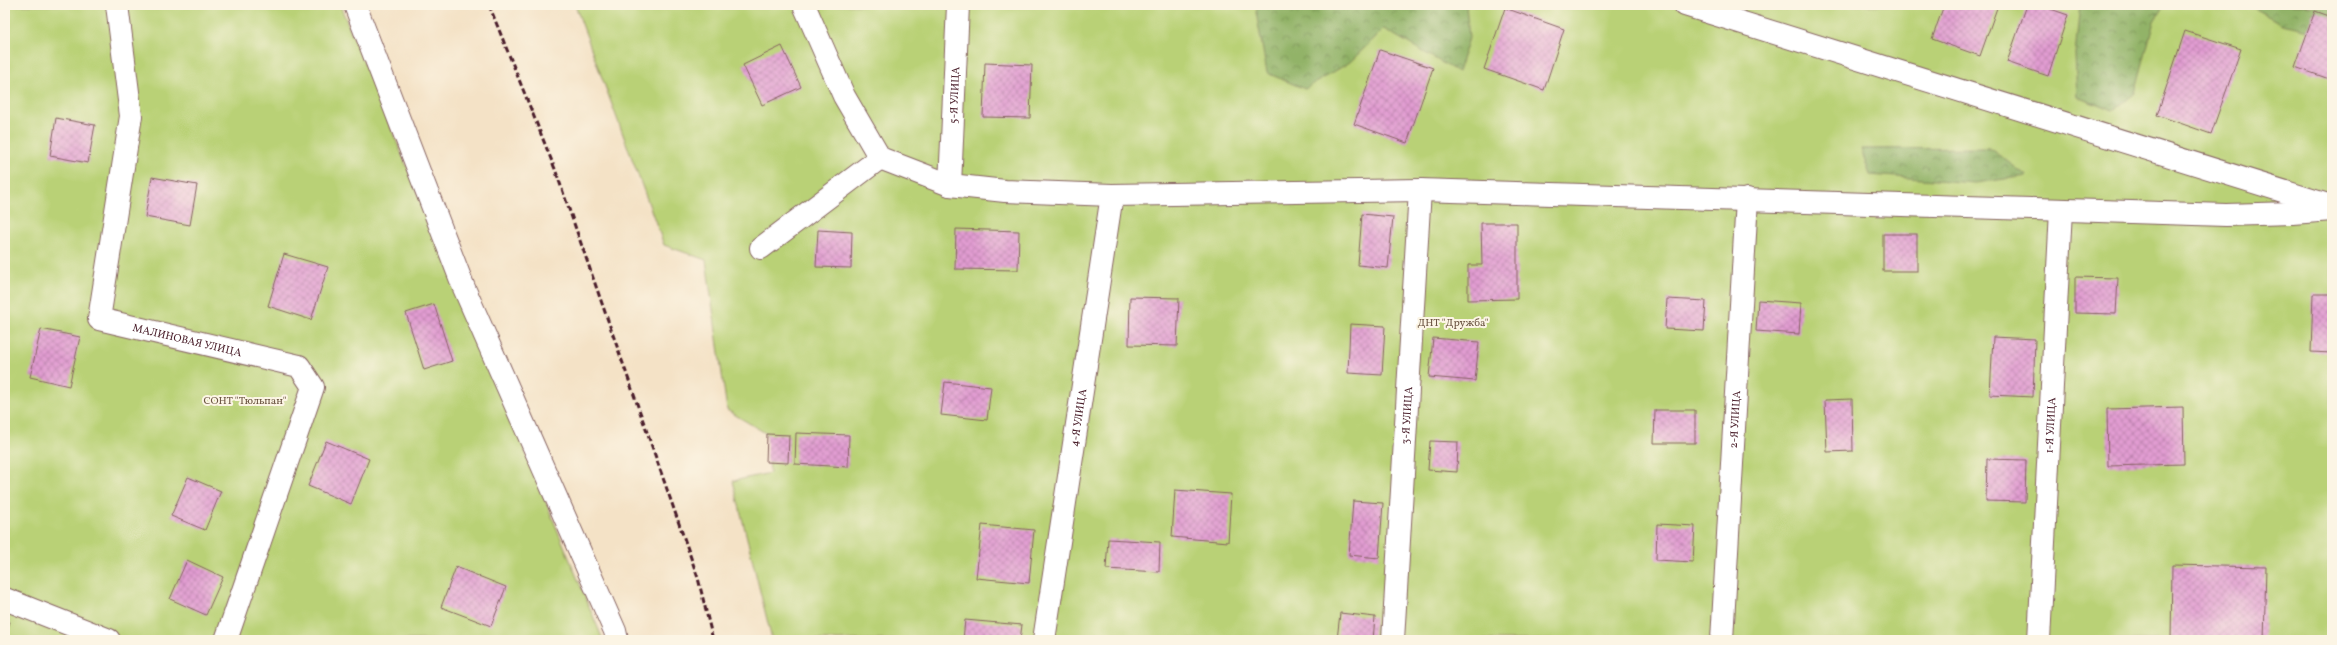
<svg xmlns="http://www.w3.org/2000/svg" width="2337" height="645" font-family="Vollkorn,serif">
	<defs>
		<pattern id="forest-crowns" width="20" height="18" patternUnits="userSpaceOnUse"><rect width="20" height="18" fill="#92b367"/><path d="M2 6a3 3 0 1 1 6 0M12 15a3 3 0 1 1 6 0" fill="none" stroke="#799155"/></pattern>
		<pattern id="building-cross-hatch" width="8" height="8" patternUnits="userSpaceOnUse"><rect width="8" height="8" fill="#e19cd1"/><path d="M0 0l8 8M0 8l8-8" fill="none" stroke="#b87faa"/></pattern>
	</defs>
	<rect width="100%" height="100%" fill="#fcf5e5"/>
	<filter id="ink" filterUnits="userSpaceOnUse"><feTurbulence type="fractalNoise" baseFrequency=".025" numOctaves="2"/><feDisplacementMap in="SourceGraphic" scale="8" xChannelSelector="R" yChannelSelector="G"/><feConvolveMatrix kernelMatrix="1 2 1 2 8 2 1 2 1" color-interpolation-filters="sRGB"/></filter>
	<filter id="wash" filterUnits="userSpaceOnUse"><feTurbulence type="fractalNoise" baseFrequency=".012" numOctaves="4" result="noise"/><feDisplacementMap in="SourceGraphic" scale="16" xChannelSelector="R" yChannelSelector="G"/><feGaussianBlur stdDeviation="0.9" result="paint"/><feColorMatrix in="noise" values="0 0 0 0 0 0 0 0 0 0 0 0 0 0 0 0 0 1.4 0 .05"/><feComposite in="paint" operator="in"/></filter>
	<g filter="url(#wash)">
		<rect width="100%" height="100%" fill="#f4e2c6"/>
		<g fill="#b9d176" stroke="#827850">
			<path d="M5,5H340L603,640H5Z"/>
			<path d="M575,5H2332V640H772L733,481L770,473L767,434L727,410L706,260L664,245Z"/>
		</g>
		<g fill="url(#forest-crowns)" stroke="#6e6949">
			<path d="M1259,5H1466L1469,38L1458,72L1384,29L1350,62L1305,89L1267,73L1256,12Z"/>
			<path d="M2080,5H2164L2154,21L2135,93L2113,111L2077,97L2075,54Z"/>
			<path d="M2248,5H2332V35L2282,24Z"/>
			<path d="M1989,148L2027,176L1975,183L1870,175L1861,149Z"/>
		</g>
		<g id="blocks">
			<g fill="url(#building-cross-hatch)">
				<path d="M1944,5H1998L1980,56L1932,39Z"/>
				<path d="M2027,5H2039L2068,15L2048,76L2007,62Z"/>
				<path d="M1505,8L1564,29L1544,90L1484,69Z"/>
				<path d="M2315,11L2332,17V80L2295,67Z"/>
				<path d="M2185,31L2241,49L2211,134L2157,115Z"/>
				<path d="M782,46L801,87L762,105L743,65Z"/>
				<path d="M1380,50L1433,68L1407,143L1354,124Z"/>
				<path d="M985,63L1032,65L1030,118L983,117Z"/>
				<path d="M56,118L95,125L88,163L50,156Z"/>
				<path d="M152,177L197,185L190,225L145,217Z"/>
				<path d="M1362,214L1393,217L1388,268L1358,265Z"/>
				<path d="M1481,223H1517V299L1468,300V265H1482Z"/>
				<path d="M956,229L1019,231L1018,270L955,269Z"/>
				<path d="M818,230L852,232L851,268L816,267Z"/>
				<rect x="1883" y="234" width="34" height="37"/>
				<path d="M284,254L328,267L311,320L268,306Z"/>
				<path d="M2075,277L2118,278L2116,314L2075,313Z"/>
				<path d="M2313,294H2332V353L2311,352Z"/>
				<path d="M1130,297L1179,298L1177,346L1129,345Z"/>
				<path d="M1667,299L1706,301L1704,331L1665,329Z"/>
				<path d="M1758,300L1801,303L1799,334L1756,331Z"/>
				<path d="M434,304L452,361L424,370L406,313Z"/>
				<path d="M1350,324L1385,326L1382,375L1348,373Z"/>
				<path d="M41,329L80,337L69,386L30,377Z"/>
				<path d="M1993,337L2035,339L2033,397L1990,395Z"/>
				<path d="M1433,338L1479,342L1475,381L1429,377Z"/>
				<path d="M945,382L991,387L987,420L941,415Z"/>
				<path d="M1852,399L1853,451L1827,452L1825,400Z"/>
				<path d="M2183,407L2184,464L2108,466L2107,409Z"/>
				<path d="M1655,410H1695V443H1654Z"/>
				<path d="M796,433L849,435L848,467L795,464Z"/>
				<path d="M767,434L789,435L788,463L766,462Z"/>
				<path d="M326,441L369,459L351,504L308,486Z"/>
				<path d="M1430,441L1458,442L1457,472L1428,470Z"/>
				<path d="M1987,459L2026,460L2025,502L1986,501Z"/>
				<path d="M188,477L221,491L205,530L171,516Z"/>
				<path d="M1175,490L1231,494L1228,542L1172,537Z"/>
				<path d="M1353,501L1383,503L1379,558L1349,555Z"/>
				<path d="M1657,524L1695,526L1693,562L1656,560Z"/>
				<path d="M982,525L1034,530L1029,583L976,578Z"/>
				<path d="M1108,539L1160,542L1159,572L1106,569Z"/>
				<path d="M187,560L223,577L206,615L170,599Z"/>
				<path d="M2172,565L2266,567L2264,640H2171Z"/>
				<path d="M456,567L506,587L491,626L441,607Z"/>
				<path d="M1340,613L1375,617L1373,640H1337Z"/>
				<path d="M965,620L1022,625L1020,640H963Z"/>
				<path d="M5,621L10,622L5,636Z"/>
			</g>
		</g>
	</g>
	<g filter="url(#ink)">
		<use href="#blocks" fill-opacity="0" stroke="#866361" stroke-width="1"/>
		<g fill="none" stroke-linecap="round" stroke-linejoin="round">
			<g stroke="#866361" stroke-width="24">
				<g id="lane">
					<path d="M761,248L880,158"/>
					<path d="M5,599L109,640"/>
				</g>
			</g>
			<g stroke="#866361" stroke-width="24">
				<g id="street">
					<path id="s1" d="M117,5L131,116L99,319L299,366L313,387L226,640"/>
					<path d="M355,5L464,288L615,631L617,640"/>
					<path d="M804,5L844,96L880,158L950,185L1005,191L1112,195L1420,190L2226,215L2292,213L2332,210"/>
					<path d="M1685,5L2331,206"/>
					<path id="s2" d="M950,185L958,5"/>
					<path id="s3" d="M1044,640L1112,195"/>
					<path id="s4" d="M1393,640L1420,190"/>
					<path id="s5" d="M1722,640L1747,199"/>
					<path id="s6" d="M2039,640L2061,210"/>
				</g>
			</g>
			<use href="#lane" stroke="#fff" stroke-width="22"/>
			<use href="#street" stroke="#fff" stroke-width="22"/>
			<path stroke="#4a1f2b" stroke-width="3" stroke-dasharray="6 3" stroke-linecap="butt" d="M489,5L555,169L698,578L713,640"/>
		</g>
	</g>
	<g text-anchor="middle" stroke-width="4" stroke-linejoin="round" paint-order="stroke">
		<g font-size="11" fill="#4a1f2b" stroke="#fcf5e5">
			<text dy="4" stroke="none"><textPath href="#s2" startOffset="90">5-Я УЛИЦА</textPath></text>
			<text dy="4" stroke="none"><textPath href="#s1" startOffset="408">МАЛИНОВАЯ УЛИЦА</textPath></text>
			<text dy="4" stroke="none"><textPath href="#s4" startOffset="225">3-Я УЛИЦА</textPath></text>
			<text dy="4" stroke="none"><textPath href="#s3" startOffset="225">4-Я УЛИЦА</textPath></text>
			<text dy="4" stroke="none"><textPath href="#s5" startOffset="221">2-Я УЛИЦА</textPath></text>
			<text dy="4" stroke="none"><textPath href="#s6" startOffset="215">1-Я УЛИЦА</textPath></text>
		</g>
		<g font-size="11" fill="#6b5442" stroke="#fcf5e5">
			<text x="1453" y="326">ДНТ "Дружба"</text>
			<text x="245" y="404">СОНТ "Тюльпан"</text>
		</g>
	</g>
	<rect width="2337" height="645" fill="none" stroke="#fcf5e5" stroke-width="20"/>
</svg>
